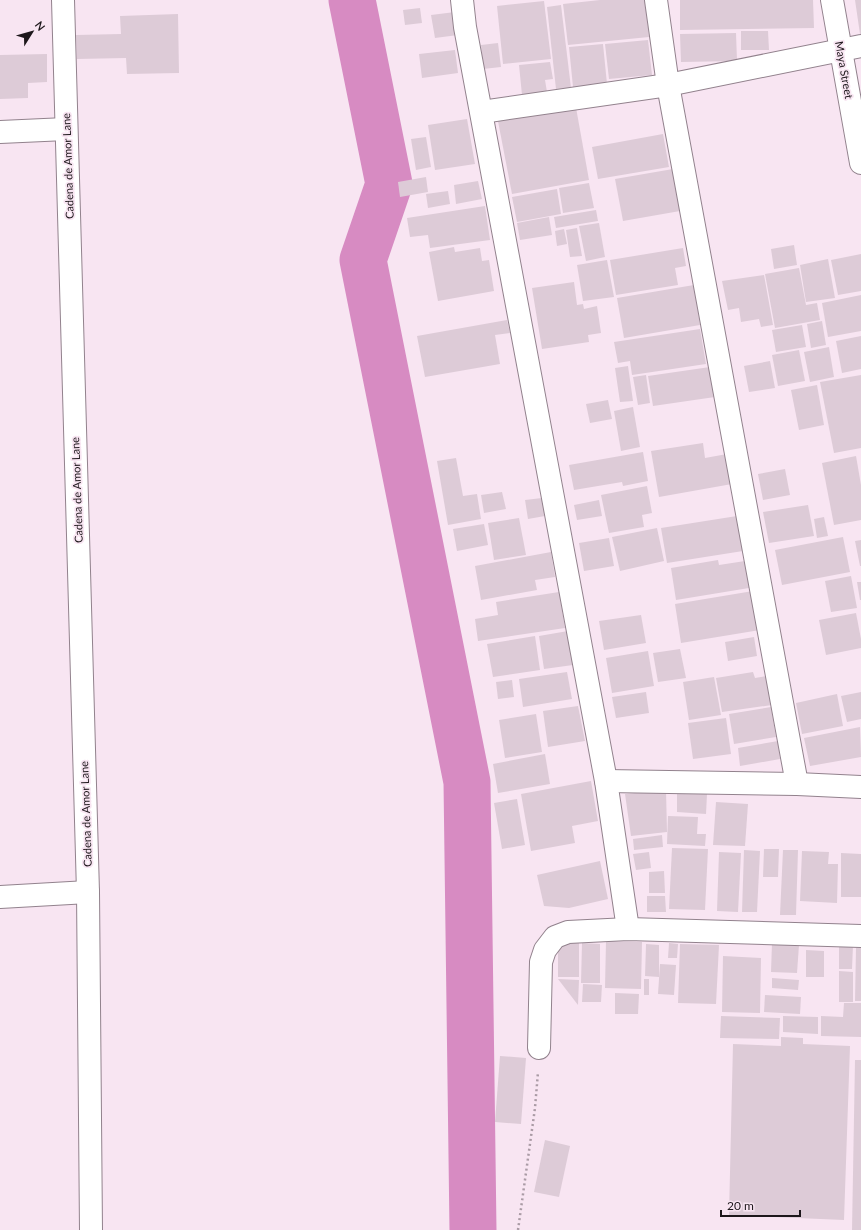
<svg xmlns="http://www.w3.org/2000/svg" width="861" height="1230" font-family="Lato,sans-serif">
	<rect width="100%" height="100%" fill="#f8e5f2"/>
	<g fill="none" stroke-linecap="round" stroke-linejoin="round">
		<path stroke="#d78bc2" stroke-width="47" d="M352,0L389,184L363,260L467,782L473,1230"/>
	</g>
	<g fill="#ddcbd7">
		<path d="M600,0H645L649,37L568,45L563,4Z"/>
		<path d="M680,0H813L814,28L680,30Z"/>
		<path d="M855,0H861V34H860Z"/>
		<path d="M544,1L551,59L503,64L497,6Z"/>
		<path d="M561,5L571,88L556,89L547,7Z"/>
		<path d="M420,8L422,23L405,25L403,10Z"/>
		<path d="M455,12L458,35L435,38L431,15Z"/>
		<path d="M178,14L179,73L127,74L126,58L77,59L76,35L121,34L120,16Z"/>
		<path d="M741,31H768L769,50H741Z"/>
		<path d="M736,33L737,61L681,62L680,34Z"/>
		<path d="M648,40L652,75L609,79L605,44Z"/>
		<path d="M498,43L501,67L483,69L481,45Z"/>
		<path d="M603,44L607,84L573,87L569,47Z"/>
		<path d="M455,50L458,73L422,78L419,54Z"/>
		<path d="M47,54V82L28,83V98L0,99V55Z"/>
		<path d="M550,62L553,79L545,80L547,92L522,95L519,65Z"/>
		<path d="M575,102L589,180L512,194L497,116Z"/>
		<path d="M467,119L475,164L435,170L428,125Z"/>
		<path d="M663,134L669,167L598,179L592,147Z"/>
		<path d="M426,137L431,167L416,170L411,139Z"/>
		<path d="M673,169L680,211L623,221L615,179Z"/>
		<path d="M426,177L428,192L400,197L398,182Z"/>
		<path d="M478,181L482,199L456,204L454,185Z"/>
		<path d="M589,183L594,208L563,213L559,188Z"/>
		<path d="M557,189L561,214L517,222L512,197Z"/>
		<path d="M448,191L450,204L428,208L426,194Z"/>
		<path d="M485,206L490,240L430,248L428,235L410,237L407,218Z"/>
		<path d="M596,210L598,221L556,228L554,217Z"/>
		<path d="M549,217L552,235L520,240L517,223Z"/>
		<path d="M599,223L605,257L586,261L579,226Z"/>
		<path d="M577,228L582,256L570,257L566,230Z"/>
		<path d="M564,229L567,244L557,246L555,231Z"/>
		<path d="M794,245L797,265L774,269L771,249Z"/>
		<path d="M454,247L455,252L480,248L482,261L489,260L494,291L438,301L429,252Z"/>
		<path d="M683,248L686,266L675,268L678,285L616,295L610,260Z"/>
		<path d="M861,254V291L838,295L831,260Z"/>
		<path d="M828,259L835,298L806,302L800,265Z"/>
		<path d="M607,260L614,297L583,301L577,265Z"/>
		<path d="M799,268L806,305L817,303L820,320L775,328L765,274Z"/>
		<path d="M764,275L773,325L761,327L759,319L741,322L739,308L728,310L722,281Z"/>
		<path d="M574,282L577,305L583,304L584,309L597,306L601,333L588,335L589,342L542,349L532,288Z"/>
		<path d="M694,285L700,325L624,338L617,298Z"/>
		<path d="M861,295V331L828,337L822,303Z"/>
		<path d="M507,320L510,333L495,335L500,364L425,377L417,336Z"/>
		<path d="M822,321L826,345L811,348L807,324Z"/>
		<path d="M802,325L806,347L776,352L772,330Z"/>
		<path d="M700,329L706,364L632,375L630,361L618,363L614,342Z"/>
		<path d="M861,336V369L842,373L836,341Z"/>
		<path d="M829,347L834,377L810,382L804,352Z"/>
		<path d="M799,350L805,381L778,386L772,355Z"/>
		<path d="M770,361L775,388L749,392L744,366Z"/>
		<path d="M628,366L633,401L620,402L615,368Z"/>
		<path d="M710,367L715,397L653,406L648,376Z"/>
		<path d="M646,375L650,403L638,405L633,377Z"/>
		<path d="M861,375V448L834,453L820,382Z"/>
		<path d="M817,385L824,425L799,430L791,390Z"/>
		<path d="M608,400L612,419L590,423L586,404Z"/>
		<path d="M633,407L640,447L621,451L614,411Z"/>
		<path d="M703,443L705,458L727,454L732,484L659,497L651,451Z"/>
		<path d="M643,452L648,481L623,486L622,482L574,490L569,465Z"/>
		<path d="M856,456L861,485V520L834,525L822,463Z"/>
		<path d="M456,458L463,496L477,494L481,519L448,525L437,461Z"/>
		<path d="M785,469L790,495L763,500L758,474Z"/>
		<path d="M647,486L652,513L642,515L644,527L609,533L601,495Z"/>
		<path d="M502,492L506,509L484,513L481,495Z"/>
		<path d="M542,498L545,516L528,519L525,500Z"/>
		<path d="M599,500L602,516L577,520L574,505Z"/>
		<path d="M808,505L814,536L769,543L763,512Z"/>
		<path d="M737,516L743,551L667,563L661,528Z"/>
		<path d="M824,517L828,536L817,538L814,519Z"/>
		<path d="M519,518L526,555L494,560L488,523Z"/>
		<path d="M484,524L488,545L457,551L453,529Z"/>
		<path d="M657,528L664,561L620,571L612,537Z"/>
		<path d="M843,537L850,572L782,585L775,550Z"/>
		<path d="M609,538L614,566L584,571L579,543Z"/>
		<path d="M861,540V566H860L855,541Z"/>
		<path d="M551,552L555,577L535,580L537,590L481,600L475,566Z"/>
		<path d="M718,560L719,565L745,561L749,588L676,600L671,568Z"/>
		<path d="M851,576L857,608L831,612L825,581Z"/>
		<path d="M857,582H861V600H860Z"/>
		<path d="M753,591L760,630L681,643L675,604Z"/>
		<path d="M559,592L565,628L478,641L475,619L498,615L496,602Z"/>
		<path d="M856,613L861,639V648L826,655L819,620Z"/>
		<path d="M641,615L646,643L604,650L599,621Z"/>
		<path d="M568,631L573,665L544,669L539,636Z"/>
		<path d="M535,636L540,670L493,677L487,644Z"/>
		<path d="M754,637L757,656L728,661L725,642Z"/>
		<path d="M680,649L686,678L658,682L653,653Z"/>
		<path d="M648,651L654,686L612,693L606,658Z"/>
		<path d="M567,672L572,699L523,707L519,679Z"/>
		<path d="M753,672L755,678L767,676L772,705L722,712L716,678Z"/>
		<path d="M714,677L721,715L689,720L683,682Z"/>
		<path d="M512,680L514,697L498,699L496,682Z"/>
		<path d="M646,692L649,713L616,718L612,697Z"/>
		<path d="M861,692V719L847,722L841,696Z"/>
		<path d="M837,694L843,726L802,734L796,703Z"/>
		<path d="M578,706L585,741L548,747L543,711Z"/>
		<path d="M771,707L776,737L734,744L729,714Z"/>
		<path d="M536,714L542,752L505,758L499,720Z"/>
		<path d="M726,718L731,754L693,759L688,723Z"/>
		<path d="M860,727L861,757L810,766L804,738Z"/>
		<path d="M778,741L780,759L740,766L738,748Z"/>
		<path d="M545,754L550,784L498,793L493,764Z"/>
		<path d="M591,781L598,821L572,826L575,843L531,851L521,794Z"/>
		<path d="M666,790L667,832L631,836L625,794Z"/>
		<path d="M677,792L707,794L706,814L677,812Z"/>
		<path d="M517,799L525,845L502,849L494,803Z"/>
		<path d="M716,802L748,804L745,846L713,845Z"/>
		<path d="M668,816L698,817L697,834H706L705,846L667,844Z"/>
		<path d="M662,835L663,847L634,850L633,839Z"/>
		<path d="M672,848L708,849L705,910L669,909Z"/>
		<path d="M764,849H779L778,877H763Z"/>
		<path d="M744,850L760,851L757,912H742Z"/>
		<path d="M783,850H798L796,915H780Z"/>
		<path d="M802,851L829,852L828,864H838L837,903L800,901Z"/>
		<path d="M649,852L651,868L636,870L633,854Z"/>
		<path d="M719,852L741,853L738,912L717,911Z"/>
		<path d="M841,853L861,854V897H841Z"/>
		<path d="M600,861L608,899L569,908L544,906L537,875Z"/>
		<path d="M664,871L665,893H649V872Z"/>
		<path d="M647,896H665L666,912H647Z"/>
		<path d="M606,941L642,942L641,989L605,988Z"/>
		<rect x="558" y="942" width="21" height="35"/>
		<path d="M582,943L600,944V983H581Z"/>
		<path d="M669,943L678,944L677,958H668Z"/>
		<path d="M772,943L799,945L797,973L771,972Z"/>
		<path d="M646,944L659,945V977L645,976Z"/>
		<path d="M680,944L719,945L716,1004L678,1003Z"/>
		<path d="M839,945H853L852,969H839Z"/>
		<path d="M856,948H861V1001H855Z"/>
		<path d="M806,950L824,951V977H806Z"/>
		<path d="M723,956L761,958L760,1013L722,1012Z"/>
		<path d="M660,964L676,965L674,995L658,994Z"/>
		<path d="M839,971L853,972V1002H839Z"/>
		<path d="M772,978L799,980L798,990L772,988Z"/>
		<path d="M558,979L579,980L578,1005Z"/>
		<rect x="644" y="979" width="5" height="16"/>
		<path d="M583,984L602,985L601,1002H582Z"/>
		<path d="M615,993L639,994L638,1014H615Z"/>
		<path d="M765,995L801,997L800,1014L764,1012Z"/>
		<path d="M844,1003H861V1037L821,1036V1016L843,1017Z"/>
		<path d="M721,1016L780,1018L779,1039L720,1038Z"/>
		<path d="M783,1016L818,1017V1034L783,1032Z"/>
		<path d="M781,1037L803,1038V1044L850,1046L844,1220L729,1215L733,1044L781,1046Z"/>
		<path d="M500,1056L526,1058L521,1124L495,1122Z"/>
		<path d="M855,1060H861V1230H852Z"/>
		<path d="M545,1140L570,1146L559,1197L534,1192Z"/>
	</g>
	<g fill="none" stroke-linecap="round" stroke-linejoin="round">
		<g stroke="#92828d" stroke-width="24">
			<g id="minor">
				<path d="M63,0L88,892L91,1230"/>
				<path d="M462,0L465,27L606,781L628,929"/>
				<path d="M656,0L668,85L797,784"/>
				<path d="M832,0L861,163"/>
				<path d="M482,112L668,85L861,46"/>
				<path d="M0,132L66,129"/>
				<path d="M606,781L797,784L861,787"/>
				<path d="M0,897L88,892"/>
				<path d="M539,1048L541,962L545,950L555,937L568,932L628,929L861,936"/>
			</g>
		</g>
		<path stroke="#aa9ba5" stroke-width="2.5" stroke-dasharray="2 3" stroke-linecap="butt" d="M518,1230L535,1108L538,1072"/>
		<use href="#minor" stroke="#fff" stroke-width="22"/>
	</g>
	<g text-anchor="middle" stroke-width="3.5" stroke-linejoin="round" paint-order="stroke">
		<g font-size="11" fill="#1d171b" stroke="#f8e5f2">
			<text transform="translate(844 70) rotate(80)" y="4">Maya Street</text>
			<text transform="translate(68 166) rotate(-92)" y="4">Cadena de Amor Lane</text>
			<text transform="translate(77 490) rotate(-92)" y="4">Cadena de Amor Lane</text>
			<text transform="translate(86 814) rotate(-92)" y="4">Cadena de Amor Lane</text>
		</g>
	</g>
	<g transform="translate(32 32) rotate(53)" stroke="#f8e5f2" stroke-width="3" paint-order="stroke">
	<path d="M0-3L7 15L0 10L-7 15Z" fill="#1d171b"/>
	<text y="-6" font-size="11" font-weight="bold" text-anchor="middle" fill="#1d171b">N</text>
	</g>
	<path d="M721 1210v6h79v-6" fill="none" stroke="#1d171b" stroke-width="2"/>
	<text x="727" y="1210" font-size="12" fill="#1d171b" stroke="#f8e5f2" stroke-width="3" paint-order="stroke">20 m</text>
</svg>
